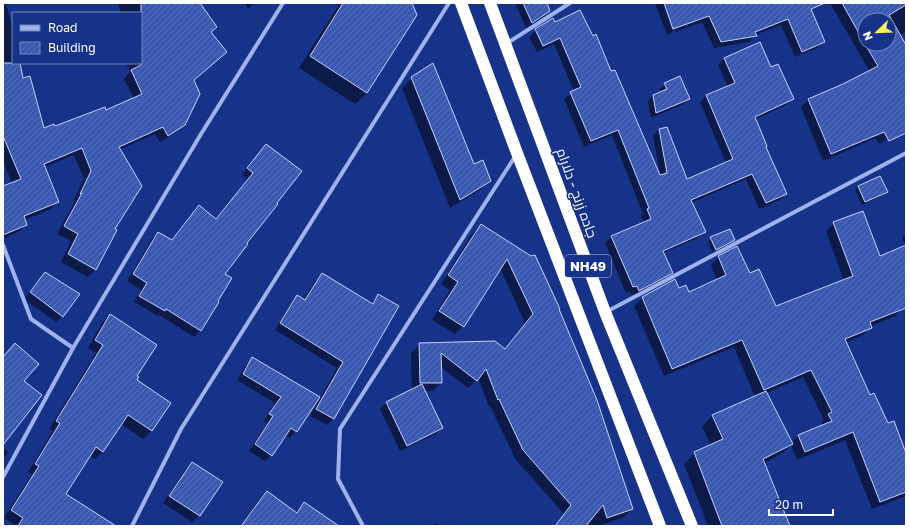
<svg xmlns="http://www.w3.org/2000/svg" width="909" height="529" font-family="'Golos Text',Cairo,sans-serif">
	<defs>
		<pattern id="building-hatch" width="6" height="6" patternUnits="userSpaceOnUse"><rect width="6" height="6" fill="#3b58b1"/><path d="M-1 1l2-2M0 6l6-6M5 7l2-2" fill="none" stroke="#5871bd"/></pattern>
	</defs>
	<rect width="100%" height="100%" fill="#163289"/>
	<g fill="#0007" fill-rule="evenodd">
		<path d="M118,3H199L210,33L226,52L193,81L183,125L175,133L160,142L155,134L119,150L113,229L116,231L95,270L88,277L61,262L71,241L57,234L76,200L73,201L84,179L74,155L45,167L58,202L51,209L24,220L26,225L18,232L3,239V187L12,183L3,161V5L6,4L13,28V63H19L22,79L43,129L55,128L105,111L134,99L124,79L131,71L125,63H141V13H121Z"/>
		<path d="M245,3H254L248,9Z"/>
		<path d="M340,3H411L367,93L355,104L299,68Z"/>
		<path d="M515,3H546L549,11L543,17L526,28Z"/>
		<path d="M655,3H663L673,32L667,35Z"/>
		<path d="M665,3H807L824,41L817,48L795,57L781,25L755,35L749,42L714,48L702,22L675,32Z"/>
		<path d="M830,3H906V32L899,35L906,47V129L879,144L876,138L823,161L801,107L808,100L843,85L870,72ZM865,20H889V44H865Z"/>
		<path d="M555,23L611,73L660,174L653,136L659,130L687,181L726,163L700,102L706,96L728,87L718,65L724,58L759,44L771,69L793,99L786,105L755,120L765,147L786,194L780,200L759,209L746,179L691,203L704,231L698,238L663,253L672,272L665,279L632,296L630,291L626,293L605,243L612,237L644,223L641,216L643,214L612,135L584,147L564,99L574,91L554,44L537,52L529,37L536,30Z"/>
		<path d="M412,78L474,165L490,180L480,190L450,208L402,88Z"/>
		<path d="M665,84L689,99L684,104L651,118L648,101L653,95L661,92L660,89Z"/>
		<path d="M266,145L245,243L224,274L201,330L194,337L159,315L158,316L134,302L141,290L127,281L152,239L158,233L171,241L199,206L215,219L248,180L242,175L259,152Z"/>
		<path d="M880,177L887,192L883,195L862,205L855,190L858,187Z"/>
		<path d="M834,223L880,257L906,246V304L895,316L871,326V327L863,335L845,343L870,396L906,456V496L872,509L845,440L797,460L791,445L781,454L764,463L789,526H708L684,464L695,453L711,446L702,426L712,416L755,397L734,347L664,376L634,306L642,298L675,281L679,289L689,294L717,280L711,265L719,257L750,275L775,308L844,281L826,231ZM803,377L824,420L821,423L822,426L798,436L791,443L766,393Z"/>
		<path d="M481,225L558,310L632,509L624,517L599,526H554L564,514L516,460L490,406L489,407L478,378L468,388L441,367V383L433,391H424L442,428L436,434L400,451L380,409L386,403L412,390L411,353L420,344L504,350L525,323L500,268L463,326L455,334L432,320L450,290L441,284L472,234Z"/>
		<path d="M906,234V246L902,238Z"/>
		<path d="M711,238L734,240L730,243L712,252L708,241Z"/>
		<path d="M45,274L63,316L56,322L24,299L39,280Z"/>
		<path d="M322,274L371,304L378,296L397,307L333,419L327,425L310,416L337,368L275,330L291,303L297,297L303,300L316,280Z"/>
		<path d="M110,315L136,376V380L170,403L151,431L143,439L121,424L103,452L95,459L90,456L65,495L100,526H16L4,518L32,474L28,472L53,431L49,429L96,353L88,348L102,323Z"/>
		<path d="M253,359L318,398L296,431L290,438L285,435L272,455L265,461L249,451L267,423L264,421L275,403L237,380L246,365Z"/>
		<path d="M3,448L8,452L3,459Z"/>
		<path d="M192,463L221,482L199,516L192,522L163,503L186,469Z"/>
		<path d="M267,492L295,513L304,503L337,526H240L259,500Z"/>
		<path d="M437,523L439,526H432Z"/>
	</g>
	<g fill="url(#building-hatch)" stroke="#c4d2fa">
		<path d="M141,3H200L217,27L211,32L227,52L194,80L200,94L185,125L168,136L163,127L119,147L142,186L115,229L117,230L96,270L68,254L78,234L64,226L82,193L80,194L91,171L82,148L44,164L59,202L24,216L27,225L3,235V186L21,179L3,136V63H20L23,78L30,76L44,128L54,124L55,126L105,107L106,110L142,94L131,70L141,65Z"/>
		<path d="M343,3H412L417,15L367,93L310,56Z"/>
		<path d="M523,3H547L550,11L532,23Z"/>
		<path d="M664,3H825L811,9L825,42L802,52L788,19L755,32L757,36L721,42L709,16L673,29Z"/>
		<path d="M842,3H906V5L889,15L906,45V133L889,141L884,132L831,154L808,99L843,84L878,66L865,44H889V20H865V44Z"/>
		<path d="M580,10L593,36L596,34L611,71L615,70L660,175L667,173L659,129L667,127L687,179L733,159L706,95L735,83L724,58L760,42L771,67L778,64L794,99L755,117L767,146L766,147L787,194L766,203L752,174L691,200L706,232L663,251L673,273L639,291L637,286L633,287L611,236L651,219L647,209L649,208L618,130L591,141L570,92L581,87L560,38L543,46L535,29L553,18L555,22Z"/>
		<path d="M433,63L474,164L483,160L491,181L460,200L411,77Z"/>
		<path d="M680,76L690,99L656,113L653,95L667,89L664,83Z"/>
		<path d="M266,144L302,171L277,203L278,204L247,243L248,244L225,274L232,278L218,301L219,302L201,331L166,309L165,311L139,296L147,283L133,274L158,232L172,240L199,205L216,219L253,173L247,168Z"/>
		<path d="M880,176L888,192L865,202L858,186Z"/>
		<path d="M863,211L880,256L906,245V308L870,322L872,328L845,339L870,395L874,393L888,423L894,421L906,453V492L880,502L853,432L805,452L798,435L832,421L828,414L832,412L811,370L764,390L742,340L672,369L642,297L675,279L679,288L686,285L689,292L726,275L718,256L737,246L750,273L759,269L776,306L853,276L833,222Z"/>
		<path d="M481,224L531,256L535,255L560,309H559L597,400L633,509L607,518L603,505L586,526H555L571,505L523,450L499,399L498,400L486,369L477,381L441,353L442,383H420L419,343L495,341L505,349L533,314L507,259L464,327L439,311L458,282L448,275Z"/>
		<path d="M730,229L735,240L716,250L710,237Z"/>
		<path d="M45,272L80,294L63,317L30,292Z"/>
		<path d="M322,273L373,304L378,294L399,306L334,419L316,409L343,362L280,323L297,295L305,300Z"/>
		<path d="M110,314L157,345L137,376L139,377L137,380L171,403L152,431L128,415L103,452L96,447L66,494L116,526H18L23,518L11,510L39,466L35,464L60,423L56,421L103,345L95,340Z"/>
		<path d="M15,343L39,364L24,381L42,395L3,445V357Z"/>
		<path d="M252,357L320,397L297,432L291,428L272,456L255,444L273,416L269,414L281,397L243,374Z"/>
		<path d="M422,384L443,428L407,446L386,402Z"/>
		<path d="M766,391L793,444L763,459L790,526H722L694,452L723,439L712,415Z"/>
		<path d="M192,462L223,482L200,516L169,496Z"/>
		<path d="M267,491L297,513L304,502L339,526H241Z"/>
	</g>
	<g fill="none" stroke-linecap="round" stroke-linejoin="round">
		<g stroke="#9eb3ee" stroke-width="4">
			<path d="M506,44L570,3"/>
			<path d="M3,245L31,319L73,348"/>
			<path d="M606,312L906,153"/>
			<path d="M3,477L73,348L201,134L283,3"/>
			<path d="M132,526L181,429L449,3"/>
			<path d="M363,526L338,479L340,429L516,155"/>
		</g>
		<g stroke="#fff" stroke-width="12">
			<path d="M461,3L517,153L660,526"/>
			<path d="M490,3L605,312L692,526"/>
		</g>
	</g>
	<g text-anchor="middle" stroke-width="3" stroke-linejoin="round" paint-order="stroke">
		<rect fill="#163289" stroke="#b9c2dc" stroke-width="1" x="565" y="255" width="46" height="22" rx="3"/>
		<g font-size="13" font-weight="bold" fill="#fff">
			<text x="588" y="271">NH49</text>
		</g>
		<g font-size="14" fill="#fff" stroke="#163289">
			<text transform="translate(577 193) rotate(70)" y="5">جاده زرنج - دلارام</text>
		</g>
	</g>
	<rect width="909" height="529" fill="none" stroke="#ffffff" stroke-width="8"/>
	<rect x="12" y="12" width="130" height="52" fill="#163289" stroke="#7384b8"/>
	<rect x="20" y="25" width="20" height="6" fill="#9eb3ee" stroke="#7384b8"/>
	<text x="48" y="32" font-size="12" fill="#ffffff">Road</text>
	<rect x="20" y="42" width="20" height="12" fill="url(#building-hatch)" stroke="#7384b8"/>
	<text x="48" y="52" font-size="12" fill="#ffffff">Building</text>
	<g transform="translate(877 32) rotate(247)"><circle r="19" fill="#163289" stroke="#7384b8"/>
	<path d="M0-3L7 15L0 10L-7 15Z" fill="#fff05c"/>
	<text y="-6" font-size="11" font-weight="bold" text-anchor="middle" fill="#ffffff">N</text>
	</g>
	<path d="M769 509v6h64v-6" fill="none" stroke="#ffffff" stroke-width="2"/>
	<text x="775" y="509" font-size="12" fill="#ffffff" stroke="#163289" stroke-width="3" paint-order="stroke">20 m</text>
</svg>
